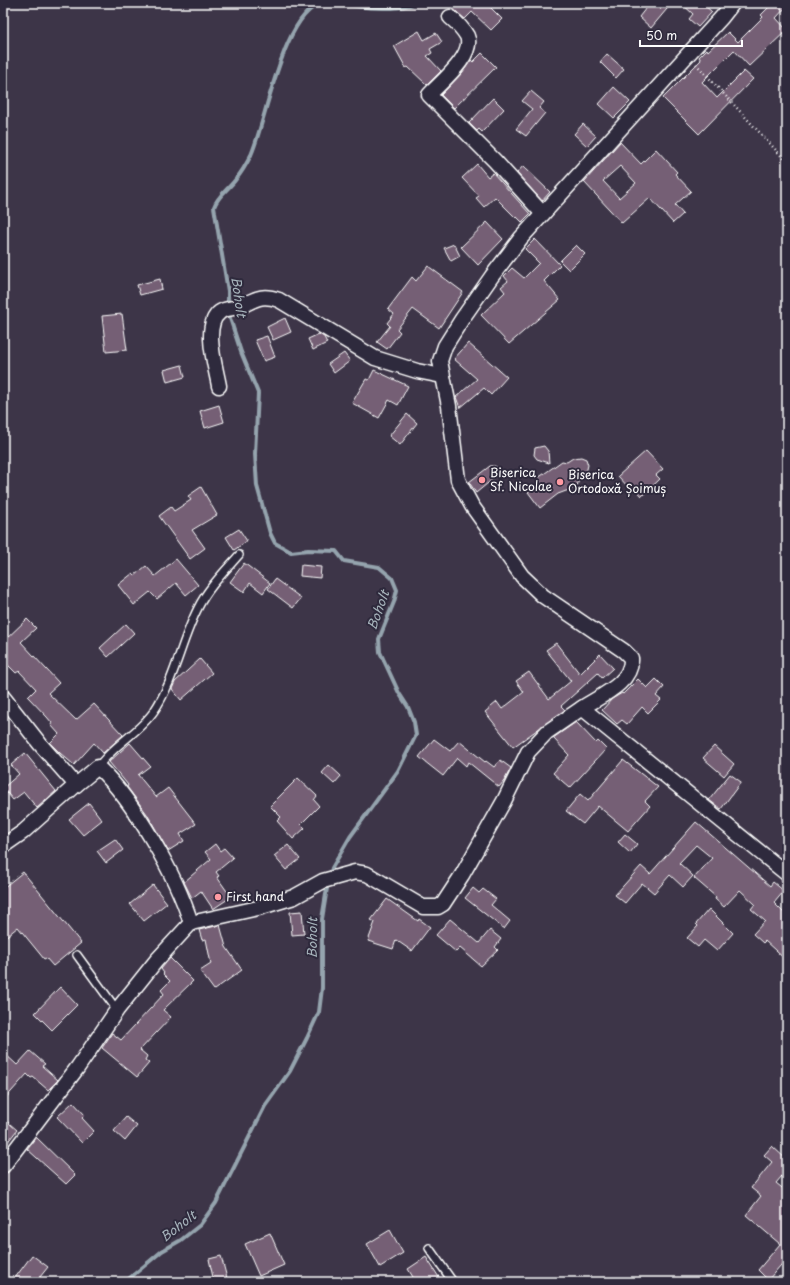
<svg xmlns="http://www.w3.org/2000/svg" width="790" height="1285" font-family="'Playpen Sans',sans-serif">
	<rect width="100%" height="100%" fill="#3d3548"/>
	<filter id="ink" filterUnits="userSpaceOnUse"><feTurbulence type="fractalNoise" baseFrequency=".025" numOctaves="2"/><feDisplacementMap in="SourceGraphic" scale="8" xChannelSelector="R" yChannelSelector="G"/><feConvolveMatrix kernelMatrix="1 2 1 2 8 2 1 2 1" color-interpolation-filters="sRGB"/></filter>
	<g filter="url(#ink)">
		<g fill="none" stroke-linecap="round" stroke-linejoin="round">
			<g stroke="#95a4ae" stroke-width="4">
				<path d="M228,306V291L214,207C218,195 229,189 236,179C242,172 247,163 251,155C266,122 283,11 323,3C334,1 346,4 356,6C377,9 397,10 416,3"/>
				<path d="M228,312L241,352L258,393L255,454L257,486L270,533L275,543L291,552L308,550L336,551L344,561L379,567L392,578L397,590L394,602L379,639L380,652L399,693L408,707L414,722L416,735L398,771L350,837L332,868L330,875"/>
				<path d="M125,1282L162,1251L181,1240L200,1225L216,1203L265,1106L290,1071L307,1038L319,1012L322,988V919L328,882"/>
			</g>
		</g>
		<g fill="#755f74" stroke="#fff" fill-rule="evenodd">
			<path d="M459,3H486L502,19L491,30L472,12L465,19L453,9Z"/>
			<path d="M650,3H672L651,28L639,17Z"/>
			<path d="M681,3H702L712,12L698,27L689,19L693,14Z"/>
			<path d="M773,3H787V6L776,18L787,30L749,66L734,50L702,82L717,98L744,71L753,79L699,134L663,98L701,60L699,57L707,49L708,51L728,32L738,42L763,17L761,15Z"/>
			<path d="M419,31L424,40L436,33L442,42L430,49L432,53L427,56L441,71L427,85L408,67L406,68L394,46Z"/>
			<path d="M482,53L496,67L454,108L441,95L462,73L471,60L473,62Z"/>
			<path d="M607,54L624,69L616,78L600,62Z"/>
			<path d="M614,87L630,102L614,118L599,104Z"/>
			<path d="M531,91L544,102L539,108L545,113L526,136L516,129L532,109L522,101Z"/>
			<path d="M493,98L504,109L482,132L479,129L477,131L469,123Z"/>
			<path d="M583,124L596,136L587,146L574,134Z"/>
			<path d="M620,142L641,164L656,149L677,172L675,174L691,191L675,205L683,214L673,223L650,198L622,223L584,182ZM620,166L636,183L619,198L603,181Z"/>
			<path d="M477,164L488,177L493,173L530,214L522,222L517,217L516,218L495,197L484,207L476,198L479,196L462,178Z"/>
			<path d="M523,166L550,192L542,201L517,173Z"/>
			<path d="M487,222L503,239L478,265L461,247Z"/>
			<path d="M535,239L560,265L544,281L560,300L509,344L481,315L505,292L501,287L508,281L504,276L512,268L524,278L539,263L525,249Z"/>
			<path d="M454,244L460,256L451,261L444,248Z"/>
			<path d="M576,245L585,254L569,270L560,261Z"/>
			<path d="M428,266L463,292L439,328L413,309L397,329L400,332L387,349L377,342L390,326L387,323L394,314L388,309L412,277L416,281Z"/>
			<path d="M160,279L162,289L140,295L137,285Z"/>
			<path d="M122,314L127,350L106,352L102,316Z"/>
			<path d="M285,318L291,332L273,340L267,327Z"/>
			<path d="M319,334L324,337L327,343L313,350L308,339Z"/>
			<path d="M267,336L275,357L264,361L255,340Z"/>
			<path d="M468,343L507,377L491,395L484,388L460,408L456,397L477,379L454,359Z"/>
			<path d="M344,353L350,361L334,373L328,364Z"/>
			<path d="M182,365L185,377L167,382L164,370Z"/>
			<path d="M374,370L408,386L398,405L389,400L379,418L352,403L366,379L369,380Z"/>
			<path d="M219,405L224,422L205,428L200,411Z"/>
			<path d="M407,414L417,423L400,445L389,436Z"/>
			<path d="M544,446L548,451L549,463L537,459L534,455L535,448Z"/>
			<path d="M646,451L663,469L656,475L660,479L642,496L633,486L630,489L618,476Z"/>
			<path d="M581,457L586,459L588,465L586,473L579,478L577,487L558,494L540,508L528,492L541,482L538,478L562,461L567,462L573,458Z"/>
			<path d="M490,466H495L500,470L499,474L476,493L469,482Z"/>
			<path d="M201,487L217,515L192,530L205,548L190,559L159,516L171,507L174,511L191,500L188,496Z"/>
			<path d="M239,529L247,541L234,550L226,537Z"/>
			<path d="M176,559L198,585L186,595L176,583L157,599L150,592L134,605L118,585L133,573L135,575L146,566L155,576Z"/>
			<path d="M244,563L270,583L263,593L250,583L244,592L230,582Z"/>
			<path d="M301,565L321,567L320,578L300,576Z"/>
			<path d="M275,579L301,598L293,608L268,589Z"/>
			<path d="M27,619L36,628L21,642L59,683L48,693L76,720L94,704L123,735L103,753L94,743L74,765L60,753L50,743L59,734L51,725L52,723L47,717L28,697L36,689L19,671L16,673L3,660V642Z"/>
			<path d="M126,624L134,633L108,657L100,648Z"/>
			<path d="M556,643L580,674L600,654L613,668L602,678L598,673L561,706L565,710L513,747L485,712L497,702L502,709L524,692L516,681L529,672L549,699L571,681L546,650Z"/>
			<path d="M200,659L212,673L181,700L172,689L175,682Z"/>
			<path d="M638,679L647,688L656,679L664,687L656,696L661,700L648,713L642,707L627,724L622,720L617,724L602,710L612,699L622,693L623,694Z"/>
			<path d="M576,722L596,743L598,741L606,749L570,788L553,773L569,755L553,738Z"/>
			<path d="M434,739L450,751L459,741L485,762L486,761L494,767L500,760L511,768L504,781L499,787L468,762L466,766L457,758L443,776L419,757Z"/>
			<path d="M130,743L150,766L138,775L156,797L168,788L196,824L180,834L184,841L168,851L147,814L127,787L128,785L109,762Z"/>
			<path d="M714,746L734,764L724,776L703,758Z"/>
			<path d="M25,753L56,791L37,808L24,792L13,800L3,788L19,774L11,765Z"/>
			<path d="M623,760L658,787L645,801L650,806L628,831L598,806L583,824L566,811L580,794L588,801Z"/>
			<path d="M329,765L341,776L334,784L322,773Z"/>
			<path d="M730,774L741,782L721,809L709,800Z"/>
			<path d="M298,778L317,796L314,800L319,806L301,824L305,828L293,839L277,821L281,817L270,806Z"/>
			<path d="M89,803L102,820L83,835L69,819Z"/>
			<path d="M696,822L770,886L773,882L784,891L774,903L787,916V961L765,941L763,943L753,934L765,921L751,909L755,904L740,890L724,907L715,899L716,897L694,878L712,858L696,845L679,863L693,876L683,887L670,875L654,893L642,883L625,903L615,895L641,866L650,874Z"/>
			<path d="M625,834L637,844L630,853L618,842Z"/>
			<path d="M115,839L123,850L106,863L97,851Z"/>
			<path d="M215,844L220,851L224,848L233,858L216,872L219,876L217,877L231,897L213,909L201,891L192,898L184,882L211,859L205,852Z"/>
			<path d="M288,845L300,859L286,870L274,856Z"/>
			<path d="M23,872L81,943L53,966L46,958L44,959L18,927L3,939V888Z"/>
			<path d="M153,885L167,903L144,921L130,904Z"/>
			<path d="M473,888L479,893L483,889L496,899L491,905L510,921L504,929L465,898Z"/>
			<path d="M387,899L418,921L419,919L430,927L412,951L396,940L393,949L368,941L375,922L371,920Z"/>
			<path d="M709,909L733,933L717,951L704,940L698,947L687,938L698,926L696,924Z"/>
			<path d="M302,911L304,934L292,935L290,912Z"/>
			<path d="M450,919L479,943L490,930L501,939L495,947L498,950L481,966L460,948L456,952L436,935Z"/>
			<path d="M220,925L226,947L242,970L214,990L200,971L211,964L206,939L202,940L199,930Z"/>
			<path d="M170,958L193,981L163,1010L171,1017L140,1050L147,1056L145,1060L149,1063L137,1077L102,1048L112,1033L121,1040L164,994L161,990L170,981L163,974L164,973L161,969Z"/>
			<path d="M60,987L77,1005L52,1030L35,1013Z"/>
			<path d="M30,1051L45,1064L42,1066L58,1080L48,1090L33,1077L31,1078L27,1074L3,1101V1052L17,1065Z"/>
			<path d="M73,1102L85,1115L82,1118L94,1131L82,1143L57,1117Z"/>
			<path d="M126,1117L137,1126L125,1141L114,1131Z"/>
			<path d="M3,1118L17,1130L3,1148Z"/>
			<path d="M36,1137L75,1175L66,1184L27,1149Z"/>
			<path d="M772,1146L787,1160V1170L776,1183L786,1191L783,1195L787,1199V1258L768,1280L758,1270L780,1244L746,1215L761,1196L751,1188L772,1162L764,1155Z"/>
			<path d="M390,1230L403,1253L380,1267L367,1244Z"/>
			<path d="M270,1233L284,1265L259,1276L245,1244Z"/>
			<path d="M32,1255L48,1267L36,1282H12Z"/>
			<path d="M221,1256L228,1282H214L209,1259Z"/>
			<path d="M426,1257L442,1282H416L408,1269Z"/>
		</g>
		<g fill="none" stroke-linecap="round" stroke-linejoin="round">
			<g stroke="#fff" stroke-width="10">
				<g id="lane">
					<path d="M98,767C113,745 139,733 154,711C175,680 181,641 198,608C208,588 224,572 239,555"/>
					<path d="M77,955L117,1010"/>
					<path d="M429,1248L453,1282"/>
				</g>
			</g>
			<g stroke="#fff" stroke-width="17">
				<g id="street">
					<path d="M733,3L722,17L521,238L492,276L462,319L445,346L440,361L449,406L458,480L472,506L522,576L543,596L624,651L631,658C633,683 600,696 582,708L787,874"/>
					<path d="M450,17C456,22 463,29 467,36C475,55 441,82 429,95L495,161L543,214"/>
					<path d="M219,386C216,368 202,325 220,312C225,308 234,309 241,306C256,299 261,294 279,300L375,358L417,371L442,376"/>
					<path d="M3,697L40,744L76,785L98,767C134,801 176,875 191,923"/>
					<path d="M3,846L23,832L76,785"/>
					<path d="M3,1166L78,1067L117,1010L156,961L191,923L258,908L294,897L323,881L355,872L367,874L423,907H438L443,904L462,875L504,801L528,752L547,732L582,708"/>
				</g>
			</g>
			<path stroke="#fff" stroke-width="2.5" stroke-dasharray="1 3" stroke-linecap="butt" d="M696,64L787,162"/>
			<use href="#lane" stroke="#2f2a3d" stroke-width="7"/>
			<use href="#street" stroke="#2f2a3d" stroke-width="14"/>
		</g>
	</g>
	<g fill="#ff9aa2" stroke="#2f2a3d" stroke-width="1.5">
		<circle cx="482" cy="480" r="4"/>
		<circle cx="560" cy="482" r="4"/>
		<circle cx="218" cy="897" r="4"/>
	</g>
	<g text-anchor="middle" stroke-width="4" stroke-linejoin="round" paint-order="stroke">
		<g font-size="12" fill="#fff" stroke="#2f2a3d" text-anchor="start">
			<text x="490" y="477">Biserica<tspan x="490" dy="14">Sf. Nicolae</tspan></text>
			<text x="568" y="479">Biserica<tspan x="568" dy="14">Ortodoxă Șoimuș</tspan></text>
			<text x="226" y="901">First hand</text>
		</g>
		<g font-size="13" font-style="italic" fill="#a7b4bc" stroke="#2f2a3d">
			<text transform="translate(239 297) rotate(82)" y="5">Boholt</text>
			<text transform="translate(378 610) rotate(-70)" y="5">Boholt</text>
			<text transform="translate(312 938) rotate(-89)" y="5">Boholt</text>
			<text transform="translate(178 1226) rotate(-38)" y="5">Boholt</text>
		</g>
	</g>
	<rect width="790" height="1285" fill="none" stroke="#2f2a3d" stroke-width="16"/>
	<rect x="8" y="8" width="774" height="1269" fill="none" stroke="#fff" stroke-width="1.5" filter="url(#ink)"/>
	<path d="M640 40v6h102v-6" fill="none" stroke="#ffffff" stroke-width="2"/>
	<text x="646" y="40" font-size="12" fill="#ffffff" stroke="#2f2a3d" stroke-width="3" paint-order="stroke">50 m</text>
</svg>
